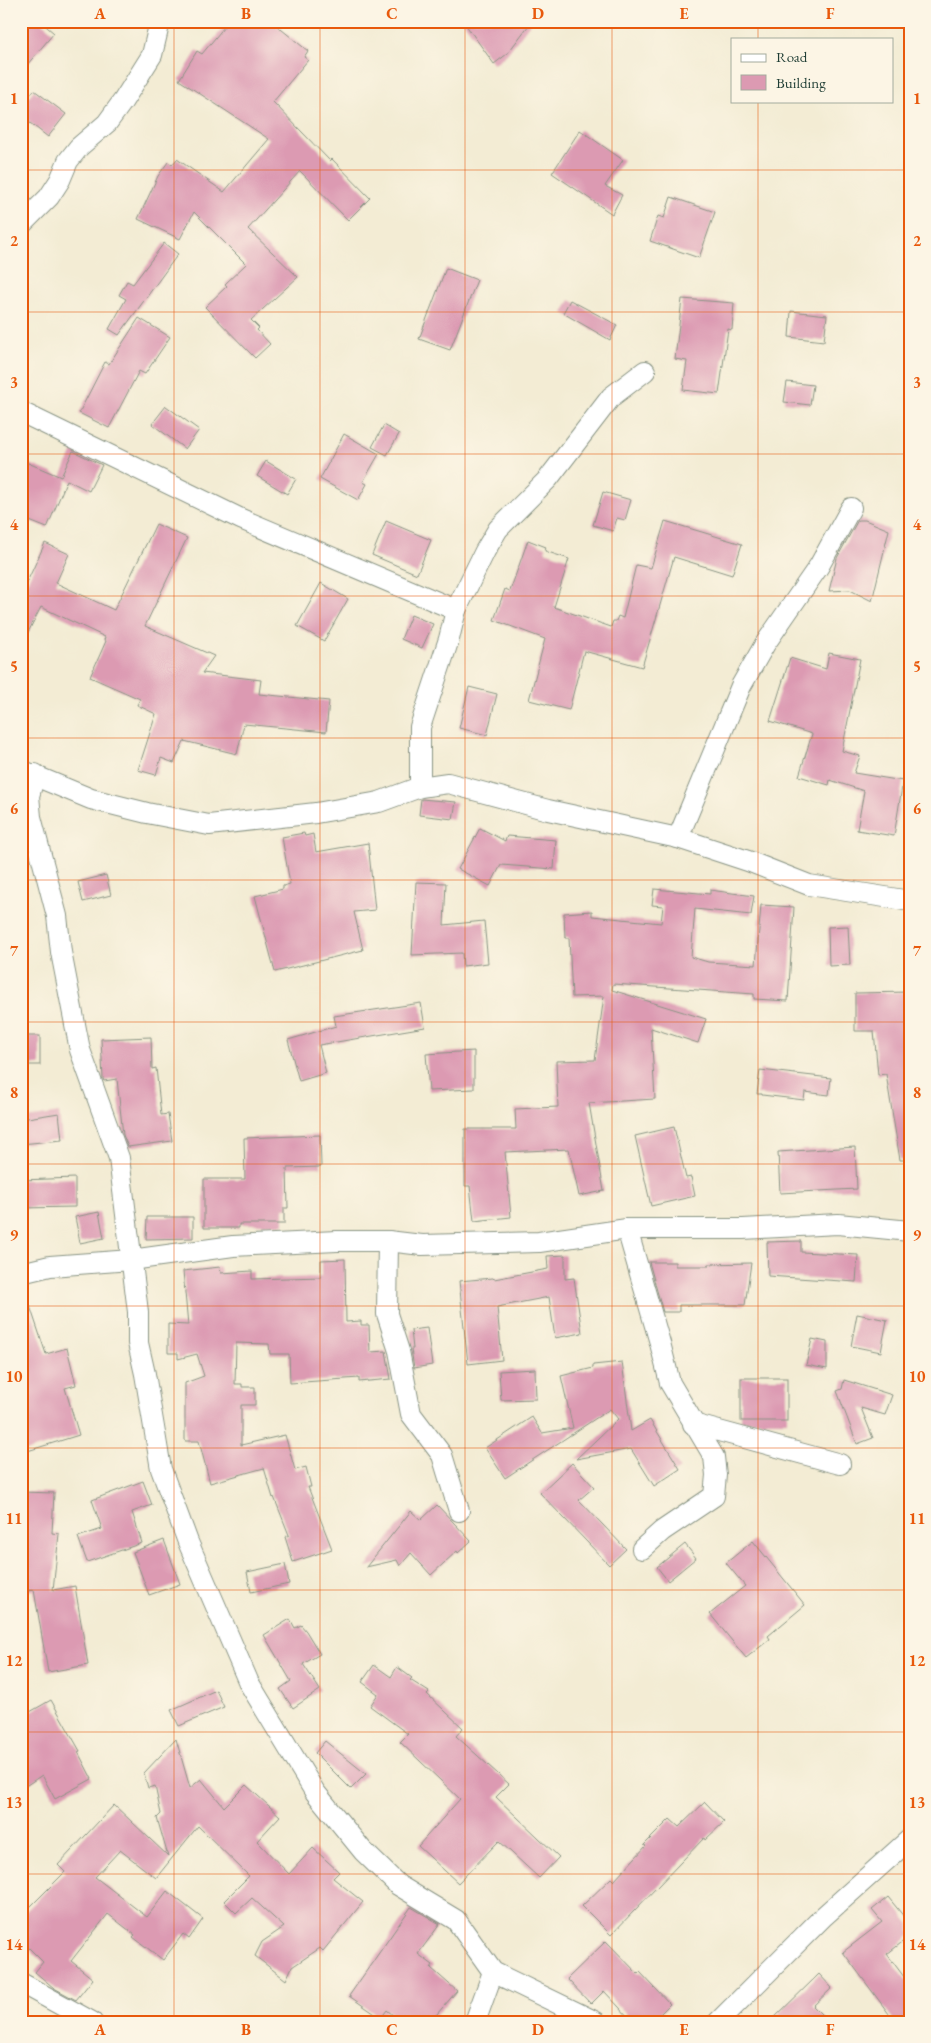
<svg xmlns="http://www.w3.org/2000/svg" width="931" height="2043" font-family="'EB Garamond',serif">
	<rect width="100%" height="100%" fill="#fcf5e5"/>
	<filter id="ink" filterUnits="userSpaceOnUse"><feTurbulence type="fractalNoise" baseFrequency=".02" numOctaves="2"/><feDisplacementMap in="SourceGraphic" scale="10" xChannelSelector="R" yChannelSelector="G"/><feConvolveMatrix kernelMatrix="1 2 1 2 8 2 1 2 1" color-interpolation-filters="sRGB"/></filter>
	<filter id="wash" filterUnits="userSpaceOnUse"><feTurbulence type="fractalNoise" baseFrequency=".0096" numOctaves="4" result="noise"/><feDisplacementMap in="SourceGraphic" scale="20" xChannelSelector="R" yChannelSelector="G"/><feGaussianBlur stdDeviation="1.12" result="paint"/><feColorMatrix in="noise" values="0 0 0 0 0 0 0 0 0 0 0 0 0 0 0 0 0 1.4 0 .05"/><feComposite in="paint" operator="in"/></filter>
	<g filter="url(#wash)">
		<rect width="100%" height="100%" fill="#f3ecd4"/>
		<g id="blocks">
			<g fill="#dc9ab2">
				<path d="M21,21H40L54,33L21,72Z"/>
				<path d="M229,21H271L308,51L304,57L308,60L273,102L330,161L332,159L370,198L348,220L300,171L248,229L298,277L251,320L259,328L257,330L270,344L255,358L205,307L227,286L225,284L246,264L194,212L180,239L138,219L158,176L168,162L172,165L177,159L224,192L269,139L179,80L197,51L202,54Z"/>
				<path d="M463,21H532L507,54L494,64Z"/>
				<path d="M34,90L66,114L48,137L21,116V106Z"/>
				<path d="M580,130L623,160L605,186L622,195L612,214L552,173Z"/>
				<path d="M671,197L715,212L699,258L650,241L658,216L664,218Z"/>
				<path d="M164,243L178,254L119,335L109,329L126,299L119,295L127,281L133,284Z"/>
				<path d="M446,268L477,280L450,350L419,339Z"/>
				<path d="M682,299L734,303L732,330L728,329L719,394L683,390L687,361L675,359Z"/>
				<path d="M570,300L617,325L610,340L563,313Z"/>
				<path d="M791,311L827,315L824,341L789,337Z"/>
				<path d="M139,318L170,337L145,374L139,371L109,428L79,413L105,362L109,364Z"/>
				<path d="M787,382L813,385L810,405L784,402Z"/>
				<path d="M166,406L199,430L185,449L152,424Z"/>
				<path d="M384,425L399,434L387,455L372,447Z"/>
				<path d="M344,434L379,454L363,482L367,484L358,500L320,479Z"/>
				<path d="M73,451L102,465L89,491L67,480L47,528L22,518L28,502L21,499V460L61,477Z"/>
				<path d="M266,461L296,479L287,494L257,476Z"/>
				<path d="M603,492L631,500L625,520L617,518L613,531L593,525Z"/>
				<path d="M858,520H865L889,530L872,601L850,590L829,591L837,558Z"/>
				<path d="M386,521L431,540L417,574L372,555Z"/>
				<path d="M665,521L742,544L732,575L674,557L642,667L584,651L569,710L529,700L545,639L494,620L505,589L510,591L528,540L546,547L545,551L569,559L554,607L611,627L613,621H616L618,616L623,618L636,565L651,568Z"/>
				<path d="M156,524L187,538L145,626L214,656L202,673L261,680L259,694L329,701L326,732L244,724L237,754L184,741L174,763L161,758L156,775L138,770L156,714L137,705L140,699L90,677L106,641L104,640L105,637L41,607L21,646V595L45,543L69,554L56,583L114,610Z"/>
				<path d="M321,583L348,599L324,641L297,626Z"/>
				<path d="M411,615L433,624L422,648L401,639Z"/>
				<path d="M829,653L860,659L842,751L860,756L854,773L903,781L894,836L857,830L864,791L830,780L829,785L799,776L812,734L770,721L790,658L826,669Z"/>
				<path d="M469,687L497,694L487,735L459,728Z"/>
				<path d="M421,799L456,802L453,819L419,815Z"/>
				<path d="M480,828L505,841L507,836L556,840L554,869L501,865L490,886L458,869Z"/>
				<path d="M304,833L305,836L313,834L316,852L368,843L375,910L354,912L363,950L275,972L255,896L283,889V886L290,884L282,837Z"/>
				<path d="M106,875L111,895L83,902L78,882Z"/>
				<path d="M416,882L446,883L444,925L484,921L488,963L463,966L462,953L412,955Z"/>
				<path d="M654,889L710,894V890L754,896L751,915L695,909L691,957L708,962L756,965L761,905L794,907L788,1001L754,999V994L613,984L612,990L706,1019L698,1043L651,1028L655,1099L589,1103L604,1191L579,1196L569,1149L505,1152L511,1217L474,1221L470,1186H465V1129H516L515,1109L558,1107L556,1061L595,1060L604,996L572,997L569,938H565L564,913L592,911V916L661,923L663,906L652,905Z"/>
				<path d="M848,926L850,965L829,966L828,927Z"/>
				<path d="M910,992V1160H900L886,1074L878,1075L874,1031H855V993Z"/>
				<path d="M421,1003L425,1027L319,1045L326,1073L299,1081L288,1040L336,1026L334,1016Z"/>
				<rect x="21" y="1036" width="19" height="29"/>
				<path d="M151,1037L152,1069L156,1068L161,1115L168,1114L172,1141L128,1147L123,1135L117,1079L104,1081L103,1079L101,1039Z"/>
				<path d="M474,1051V1089L429,1091L426,1054Z"/>
				<path d="M760,1070L831,1078L829,1095L805,1092L804,1100L762,1095V1094H757Z"/>
				<path d="M59,1113L62,1140L21,1144V1119Z"/>
				<path d="M674,1127L686,1178L691,1177L695,1196L651,1206L635,1136Z"/>
				<path d="M320,1135L321,1167L287,1168L288,1208H284V1224H239V1228H204V1179H245L244,1138Z"/>
				<path d="M855,1147L857,1189L780,1193L778,1152Z"/>
				<path d="M75,1178V1207L22,1208L21,1180Z"/>
				<path d="M99,1212L104,1238L80,1243L75,1217Z"/>
				<path d="M147,1217H193V1238L146,1239Z"/>
				<path d="M801,1241V1252L858,1255L856,1282L768,1276L767,1242Z"/>
				<path d="M565,1255V1279L574,1278L582,1333L555,1338L549,1297L497,1307L502,1360L468,1364L459,1281L493,1278L494,1279L548,1269L547,1256Z"/>
				<path d="M345,1259L346,1322L361,1321V1325H369L370,1352L386,1351L391,1379L359,1382V1378L290,1383L289,1354H270L269,1344L236,1343L235,1384H242V1387H255V1405H241V1445L285,1435L295,1470L306,1467L311,1487H308L332,1549L293,1562L285,1537L289,1535L274,1497L273,1498L264,1468L210,1483L199,1441H185V1383L204,1376L197,1354L178,1359V1353H168V1324L188,1325L183,1271L220,1267L221,1273L252,1271V1279L321,1277V1260Z"/>
				<path d="M649,1262H675V1266H708V1264L751,1263L745,1305H679V1312H663Z"/>
				<path d="M21,1291H25L46,1354L67,1348L76,1385L65,1388L79,1435L21,1453Z"/>
				<path d="M857,1314L887,1320L881,1352L851,1346Z"/>
				<path d="M427,1328L432,1365L414,1368L411,1349H413L411,1330Z"/>
				<path d="M812,1339L827,1342V1369L806,1365Z"/>
				<path d="M622,1362L631,1431L650,1420L680,1469L654,1486L631,1449L576,1459L618,1419L610,1409L505,1478L485,1448L532,1417L542,1433L573,1428L561,1376L593,1368V1365Z"/>
				<path d="M535,1369L536,1399L501,1400L499,1371Z"/>
				<rect x="741" y="1378" width="46" height="43"/>
				<path d="M844,1380L892,1395L885,1415L861,1408L873,1438L857,1444L837,1391L842,1389Z"/>
				<path d="M572,1463L594,1487L579,1500L626,1549L609,1565L540,1493Z"/>
				<path d="M143,1481L152,1505L132,1512L142,1543L87,1562L78,1537L102,1529L92,1500Z"/>
				<path d="M21,1492L54,1493L52,1533L59,1534L53,1590L75,1586L88,1665L48,1672L34,1590L21,1592Z"/>
				<path d="M437,1505L471,1541L458,1553L457,1551L431,1575L411,1553L400,1566L397,1560L366,1567L411,1511L421,1520Z"/>
				<path d="M164,1540L180,1584L149,1595L133,1552Z"/>
				<path d="M753,1541L805,1605L768,1636L770,1639L746,1658L710,1614L745,1586L726,1563Z"/>
				<path d="M685,1544L696,1558L668,1581L657,1567Z"/>
				<path d="M285,1564L289,1584L251,1592L247,1572Z"/>
				<path d="M290,1619L295,1628L301,1625L306,1631L320,1654L303,1664L320,1690L293,1708L280,1689L291,1681L264,1635Z"/>
				<path d="M374,1665L391,1677L397,1667L412,1678L410,1680L429,1692L427,1694L463,1728L456,1736L509,1784L496,1797L559,1857L539,1878L499,1841L458,1883L418,1846L460,1799L400,1742L408,1734L370,1706L378,1694L362,1682Z"/>
				<path d="M216,1690L224,1707L179,1726L171,1710Z"/>
				<path d="M51,1700L80,1751L78,1752L92,1779L55,1799L42,1775L21,1789V1717Z"/>
				<path d="M176,1739L190,1788L201,1779L224,1807L246,1785L280,1816L257,1841L289,1874L313,1848L339,1872L333,1878L363,1902L323,1951L320,1948L292,1967L286,1980L255,1956L262,1942L284,1927L252,1898L236,1913L224,1901L249,1876L198,1826L156,1878L120,1850L95,1877L147,1917L167,1891L203,1919L189,1939L183,1934L163,1960L133,1937L135,1935L108,1914L71,1961L93,1979L76,2000L54,1988L35,1972L43,1962L21,1940V1916L65,1872L58,1865L114,1805L168,1856L157,1818L161,1814L155,1786L148,1788L144,1773Z"/>
				<path d="M325,1741L366,1774L351,1789L315,1753Z"/>
				<path d="M705,1802L724,1822L705,1840L704,1838L611,1935L582,1906L611,1878L614,1881L646,1846L644,1845L670,1819L679,1827Z"/>
				<path d="M888,1897L910,1924V1936L887,1954L910,1985V2022H895L843,1952L882,1922L872,1910Z"/>
				<path d="M411,1907L440,1924L418,1954L433,1965L431,1968L457,1991L430,2022H401L387,2010L381,2018L349,1996Z"/>
				<path d="M606,1941L638,1974L640,1972L670,2004L652,2022H633L604,1991L591,2004L567,1979Z"/>
				<path d="M819,1974L832,1988L813,2006L829,2022H770Z"/>
			</g>
		</g>
	</g>
	<g filter="url(#ink)">
		<use href="#blocks" fill-opacity="0" stroke="#899484" stroke-width="1"/>
		<g fill="none" stroke-linecap="round" stroke-linejoin="round">
			<g stroke="#899484" stroke-width="22">
				<g id="minor">
					<path d="M21,225L49,197L60,180L68,161L79,147L107,123L123,101L152,55L160,21"/>
					<path d="M21,412L241,519L456,610"/>
					<path d="M21,770L91,799L147,813L209,825L316,813L379,802L420,787L448,783L548,810L678,838L748,861L809,885L910,901"/>
					<path d="M35,774L29,796L31,817L57,916L61,952L80,1050L119,1158L138,1312V1343L145,1374L161,1469L188,1542L249,1683L315,1792L363,1851L398,1885L456,1920L493,1972L596,2022"/>
					<path d="M420,787V727L449,639L456,610L485,551L498,529L548,479L611,397L645,371"/>
					<path d="M678,838L741,686L765,644L819,566L851,508"/>
					<path d="M627,1229L660,1343L670,1383L714,1457L716,1475L714,1496L662,1531L642,1549"/>
					<path d="M388,1241L387,1314L399,1351L411,1414L442,1455L459,1511"/>
					<path d="M21,1273L50,1266L131,1260L233,1246L337,1241H388L422,1245L539,1242L627,1229H743L838,1224L910,1231"/>
					<path d="M693,1424L840,1464"/>
					<path d="M21,1983L92,2022"/>
					<path d="M475,2022L493,1972"/>
					<path d="M718,2022L824,1916L910,1839"/>
				</g>
			</g>
			<use href="#minor" stroke="#fff" stroke-width="20"/>
		</g>
	</g>
	<path fill="none" stroke="#e8590c" stroke-width="1" stroke-opacity="0.55" d="M174,21V2022M320,21V2022M465,21V2022M612,21V2022M758,21V39M758,101V2022M21,170H910M21,312H910M21,454H910M21,596H910M21,738H910M21,880H910M21,1022H910M21,1164H910M21,1306H910M21,1448H910M21,1590H910M21,1732H910M21,1874H910"/>
	<rect width="931" height="2043" fill="none" stroke="#fcf5e5" stroke-width="55"/>
	<rect x="731" y="38" width="162" height="65" fill="#fcf5e5" stroke="#a4ab9e"/>
	<rect x="741" y="54" width="25" height="8" fill="#ffffff" stroke="#a4ab9e"/>
	<text x="776" y="62" font-size="15" fill="#1f3d34">Road</text>
	<rect x="741" y="75" width="25" height="15" fill="#dc9ab2" stroke="#a4ab9e"/>
	<text x="776" y="88" font-size="15" fill="#1f3d34">Building</text>
	<rect x="28" y="28" width="876" height="1988" fill="none" stroke="#e8590c" stroke-width="2"/>
	<g font-size="16" text-anchor="middle" font-weight="bold" fill="#e8590c">
		<text x="100" y="19">A</text>
		<text x="246" y="19">B</text>
		<text x="392" y="19">C</text>
		<text x="538" y="19">D</text>
		<text x="684" y="19">E</text>
		<text x="830" y="19">F</text>
		<text x="14" y="104">1</text>
		<text x="917" y="104">1</text>
		<text x="14" y="246">2</text>
		<text x="917" y="246">2</text>
		<text x="14" y="388">3</text>
		<text x="917" y="388">3</text>
		<text x="14" y="530">4</text>
		<text x="917" y="530">4</text>
		<text x="14" y="672">5</text>
		<text x="917" y="672">5</text>
		<text x="14" y="814">6</text>
		<text x="917" y="814">6</text>
		<text x="14" y="956">7</text>
		<text x="917" y="956">7</text>
		<text x="14" y="1098">8</text>
		<text x="917" y="1098">8</text>
		<text x="14" y="1240">9</text>
		<text x="917" y="1240">9</text>
		<text x="14" y="1382">10</text>
		<text x="917" y="1382">10</text>
		<text x="14" y="1524">11</text>
		<text x="917" y="1524">11</text>
		<text x="14" y="1666">12</text>
		<text x="917" y="1666">12</text>
		<text x="14" y="1808">13</text>
		<text x="917" y="1808">13</text>
		<text x="14" y="1950">14</text>
		<text x="917" y="1950">14</text>
		<text x="100" y="2035">A</text>
		<text x="246" y="2035">B</text>
		<text x="392" y="2035">C</text>
		<text x="538" y="2035">D</text>
		<text x="684" y="2035">E</text>
		<text x="830" y="2035">F</text>
	</g>
</svg>
